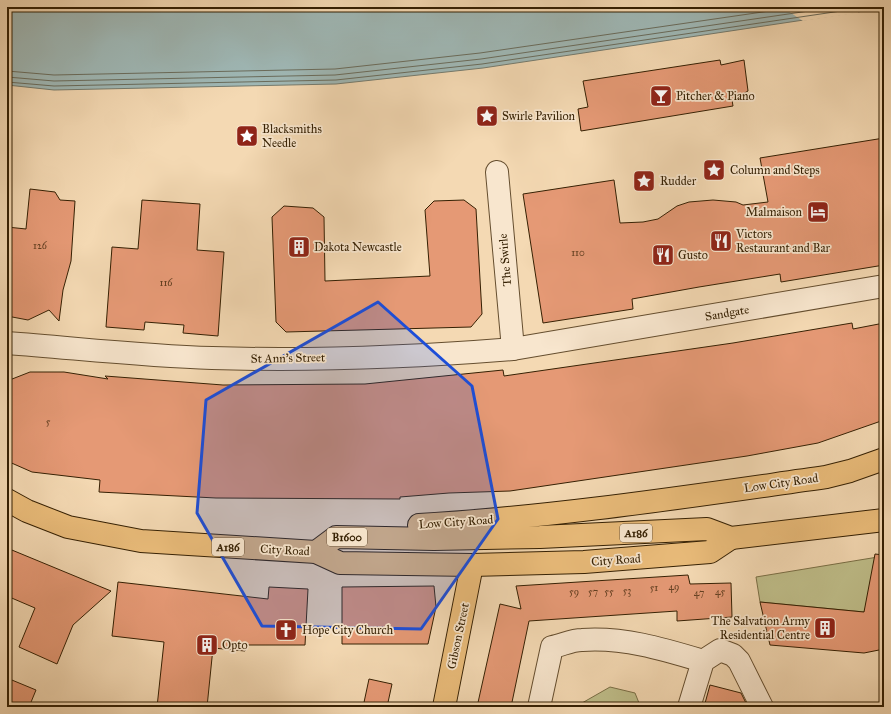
<svg xmlns="http://www.w3.org/2000/svg" width="891" height="714" font-family="'IM FELL Great Primer',serif">
	<rect width="100%" height="100%" fill="#f4d9b3"/>
	<filter id="stains"><feTurbulence type="fractalNoise" baseFrequency=".005" numOctaves="4"/><feColorMatrix values="0 0 0 0 .2 0 0 0 0 .09 0 0 0 0 .02 0 0 0 .5 -.17"/></filter>
	<radialGradient id="worn" r=".72"><stop offset=".6" stop-color="#630" stop-opacity="0"/><stop offset="1" stop-color="#630" stop-opacity=".3"/></radialGradient>
	<g fill="#bfbe8a" stroke="#7a6f46">
		<path d="M884,556L864,612L760,602L756,577Z"/>
		<path d="M610,687L635,693L639,703L634,707H575Z"/>
	</g>
	<path fill="#9fb8b6" stroke="#757b6e" d="M7,7H884V8L483,68L336,84L54,90L7,85Z"/>
	<path fill="#f4d9b3" d="M782,7H860L858,13L803,21Z"/>
	<g fill="none" stroke-linecap="round" stroke-linejoin="round">
		<g stroke="#6a6c5c" stroke-width="1">
			<path d="M7,71L54,75L335,69L480,53L797,7"/>
			<path d="M7,77L54,81L335,75L481,59L836,7"/>
			<path d="M7,82L54,86L336,80L482,64L868,7"/>
		</g>
	</g>
	<g fill="#e59975" stroke="#352003">
		<path d="M720,60L721,65L744,60L748,91L732,100L733,106L581,131L578,109L588,107L583,81Z"/>
		<path d="M884,138V265L781,282L780,274L699,287L632,299L633,309L543,323L523,194L614,180L620,223L643,222L658,219L677,206L689,202L713,200L736,202L743,205L768,202L760,158Z"/>
		<path d="M30,189L55,192L60,200L75,201L71,261L63,290L59,321L49,310L28,320L7,316V227L26,229Z"/>
		<path d="M142,200L200,204L197,250L224,252L218,336L183,333L184,325L145,322L144,330L106,327L112,247L138,249Z"/>
		<path d="M464,200L476,209L482,314L471,327L286,332L276,322L272,217L284,206L313,208L324,217L325,281L430,276L425,210L434,201Z"/>
		<path d="M852,323L853,329L884,323V420L818,443L747,456L510,491L449,493L400,497V499L216,498L99,492L100,480L32,472L7,461V381L30,372H64L108,379L105,376L223,385L365,384L503,370L504,376L733,343Z"/>
		<path d="M7,548L111,591L73,625L57,664L19,647L35,608L7,596Z"/>
		<path d="M875,554L884,555V649L864,653L770,645L760,602L864,612Z"/>
		<path d="M688,575L690,584L731,583L732,617L677,621V611L529,621L511,707H477L500,604L521,609L516,586Z"/>
		<path d="M118,582L268,599L269,587L308,589L305,645H246L245,651L213,648L207,707H157L164,642L112,636Z"/>
		<path d="M434,586L436,607L428,644H342V587Z"/>
		<path d="M7,678L36,690L29,707H7Z"/>
		<path d="M369,679L392,684L387,707H363Z"/>
		<path d="M710,685L741,693L748,707H704Z"/>
	</g>
	<g fill="none" stroke-linecap="round" stroke-linejoin="round">
		<g stroke="#654e2f" stroke-width="24">
			<g id="minor">
				<path d="M497,172L513,349"/>
				<path d="M7,343C75,348 143,356 212,358C312,361 414,357 513,349L884,286"/>
				<path d="M539,707L552,647C562,645 572,640 582,640C624,637 663,649 703,661"/>
				<path d="M689,707L703,661L720,650L733,655L739,661L762,707"/>
			</g>
		</g>
		<g stroke="#352003" stroke-width="24">
			<g id="major">
				<path d="M7,500L27,511L68,527L141,541L316,552L340,563L472,565L584,562L710,552L731,538"/>
				<path d="M419,525C556,517 691,496 826,477L850,471L884,459"/>
				<path d="M316,552L336,537L434,539L540,537L707,529L731,538L884,520"/>
				<path d="M444,707L472,565"/>
			</g>
		</g>
		<use href="#minor" stroke="#f8e6ce" stroke-width="22"/>
		<use href="#major" stroke="#eabc7a" stroke-width="22"/>
	</g>
	<path fill="#1d4ed8" fill-opacity="0.2" stroke="#1d4ed8" stroke-width="3" stroke-linejoin="round" d="M378,302L472,386L498,519L421,629L262,626L197,513L206,400Z"/>
	<defs>
		<g id="bar-square" transform="scale(1.15)"><rect x="-9" y="-9" width="18" height="18" rx="4" fill="#8f2418" stroke="#f8e6ce"/><path d="M-6-5H6L.8 .8V4.5H3.5V6h-7V4.5H-.8V.8Z" fill="#fff"/></g>
		<g id="sight-square" transform="scale(1.15)"><rect x="-9" y="-9" width="18" height="18" rx="4" fill="#8f2418" stroke="#f8e6ce"/><path d="M0-6L1.8-2.2L6-1.7L2.9 1.2L3.7 5.4L0 3.3L-3.7 5.4L-2.9 1.2L-6-1.7L-1.8-2.2Z" fill="#fff"/></g>
		<g id="hotel-square" transform="scale(1.15)"><rect x="-9" y="-9" width="18" height="18" rx="4" fill="#8f2418" stroke="#f8e6ce"/><path d="M-6-4.5h1.5V1H6V5H4.5V3h-9V5H-6ZM-4 0a1.8 1.8 0 1 1 3.6 0ZM.5 0V-2.5h3Q6-2.5 6 0Z" fill="#fff"/></g>
		<g id="restaurant-square" transform="scale(1.15)"><rect x="-9" y="-9" width="18" height="18" rx="4" fill="#8f2418" stroke="#f8e6ce"/><path d="M-5-6h1v4h1v-4h1v4h1v-4h1v5L-1.5 .5V6h-2V.5L-5-1ZM5-6V6H3V1.5H1.5Q1.5-4 5-6Z" fill="#fff"/></g>
		<g id="building-square" transform="scale(1.15)"><rect x="-9" y="-9" width="18" height="18" rx="4" fill="#8f2418" stroke="#f8e6ce"/><path d="M-4-6H4V6H1V3H-1V6H-4ZM-2.5-4.3h1.7v1.8h-1.7ZM.8-4.3h1.7v1.8H.8ZM-2.5-1h1.7V.8h-1.7ZM.8-1h1.7V.8H.8Z" fill="#fff"/></g>
		<g id="church-square" transform="scale(1.15)"><rect x="-9" y="-9" width="18" height="18" rx="4" fill="#8f2418" stroke="#f8e6ce"/><path d="M-1.2-6h2.4v3.5h3.3v2.4h-3.3V6h-2.4V-.1h-3.3v-2.4h3.3Z" fill="#fff"/></g>
	</defs>
	<g fill-rule="evenodd">
		<use href="#bar-square" x="661" y="96"/>
		<use href="#sight-square" x="487" y="116"/>
		<use href="#sight-square" x="247" y="136"/>
		<use href="#sight-square" x="714" y="170"/>
		<use href="#sight-square" x="644" y="181"/>
		<use href="#hotel-square" x="818" y="212"/>
		<use href="#restaurant-square" x="721" y="241"/>
		<use href="#building-square" x="299" y="247"/>
		<use href="#restaurant-square" x="663" y="255"/>
		<use href="#building-square" x="825" y="628"/>
		<use href="#church-square" x="286" y="630"/>
		<use href="#building-square" x="207" y="645"/>
	</g>
	<g text-anchor="middle" stroke-width="3.5" stroke-linejoin="round" paint-order="stroke">
		<g font-size="10" fill="#613e20">
			<text x="40" y="249">126</text>
			<text x="578" y="256">110</text>
			<text x="166" y="286">116</text>
			<text x="48" y="425">5</text>
			<text x="674" y="590">49</text>
			<text x="654" y="591">51</text>
			<text x="627" y="594">53</text>
			<text x="574" y="595">59</text>
			<text x="593" y="595">57</text>
			<text x="609" y="595">55</text>
			<text x="720" y="595">45</text>
			<text x="699" y="596">47</text>
		</g>
		<g fill="#f8e6ce" stroke="#705b40" stroke-width="1">
			<rect x="620" y="524" width="32" height="18" rx="3"/>
			<rect x="327" y="528" width="40" height="18" rx="3"/>
			<rect x="212" y="538" width="32" height="18" rx="3"/>
		</g>
		<g font-size="11" font-weight="bold" fill="#352003">
			<text x="636" y="537">A186</text>
			<text x="347" y="541">B1600</text>
			<text x="228" y="551">A186</text>
		</g>
		<g font-size="12" fill="#352003" stroke="#f8e6ce" text-anchor="start">
			<text x="676" y="100">Pitcher &amp; Piano</text>
			<text x="502" y="120">Swirle Pavilion</text>
			<text x="262" y="133">Blacksmiths<tspan x="262" dy="14">Needle</tspan></text>
			<text x="730" y="174">Column and Steps</text>
			<text x="660" y="185">Rudder</text>
			<text x="802" y="216" text-anchor="end">Malmaison</text>
			<text x="736" y="238">Victors<tspan x="736" dy="14">Restaurant and Bar</tspan></text>
			<text x="314" y="251">Dakota Newcastle</text>
			<text x="678" y="259">Gusto</text>
			<text x="810" y="625" text-anchor="end">The Salvation Army<tspan x="810" dy="14">Residential Centre</tspan></text>
			<text x="302" y="634">Hope City Church</text>
			<text x="222" y="649">Opto</text>
		</g>
		<g font-size="12" fill="#352003" stroke="#f8e6ce">
			<text transform="translate(505 260) rotate(-95)" y="4">The Swirle</text>
			<text transform="translate(727 313) rotate(-10)" y="4">Sandgate</text>
			<text transform="translate(288 358) rotate(-1)" y="4">St Ann's Street</text>
			<text transform="translate(781 483) rotate(-8)" y="4">Low City Road</text>
			<text transform="translate(456 522) rotate(-4)" y="4">Low City Road</text>
			<text transform="translate(285 550) rotate(3)" y="4">City Road</text>
			<text transform="translate(616 560) rotate(-4)" y="4">City Road</text>
			<text transform="translate(458 636) rotate(-78)" y="4">Gibson Street</text>
		</g>
	</g>
	<rect width="891" height="714" fill="none" stroke="#f4d9b3" stroke-width="24"/>
	<rect x="8" y="8" width="875" height="698" fill="none" stroke="#352003" stroke-width="2"/>
	<rect x="12" y="12" width="867" height="690" fill="none" stroke="#352003"/>
	<rect width="100%" height="100%" filter="url(#stains)"/>
	<rect width="100%" height="100%" fill="url(#worn)"/>
</svg>
